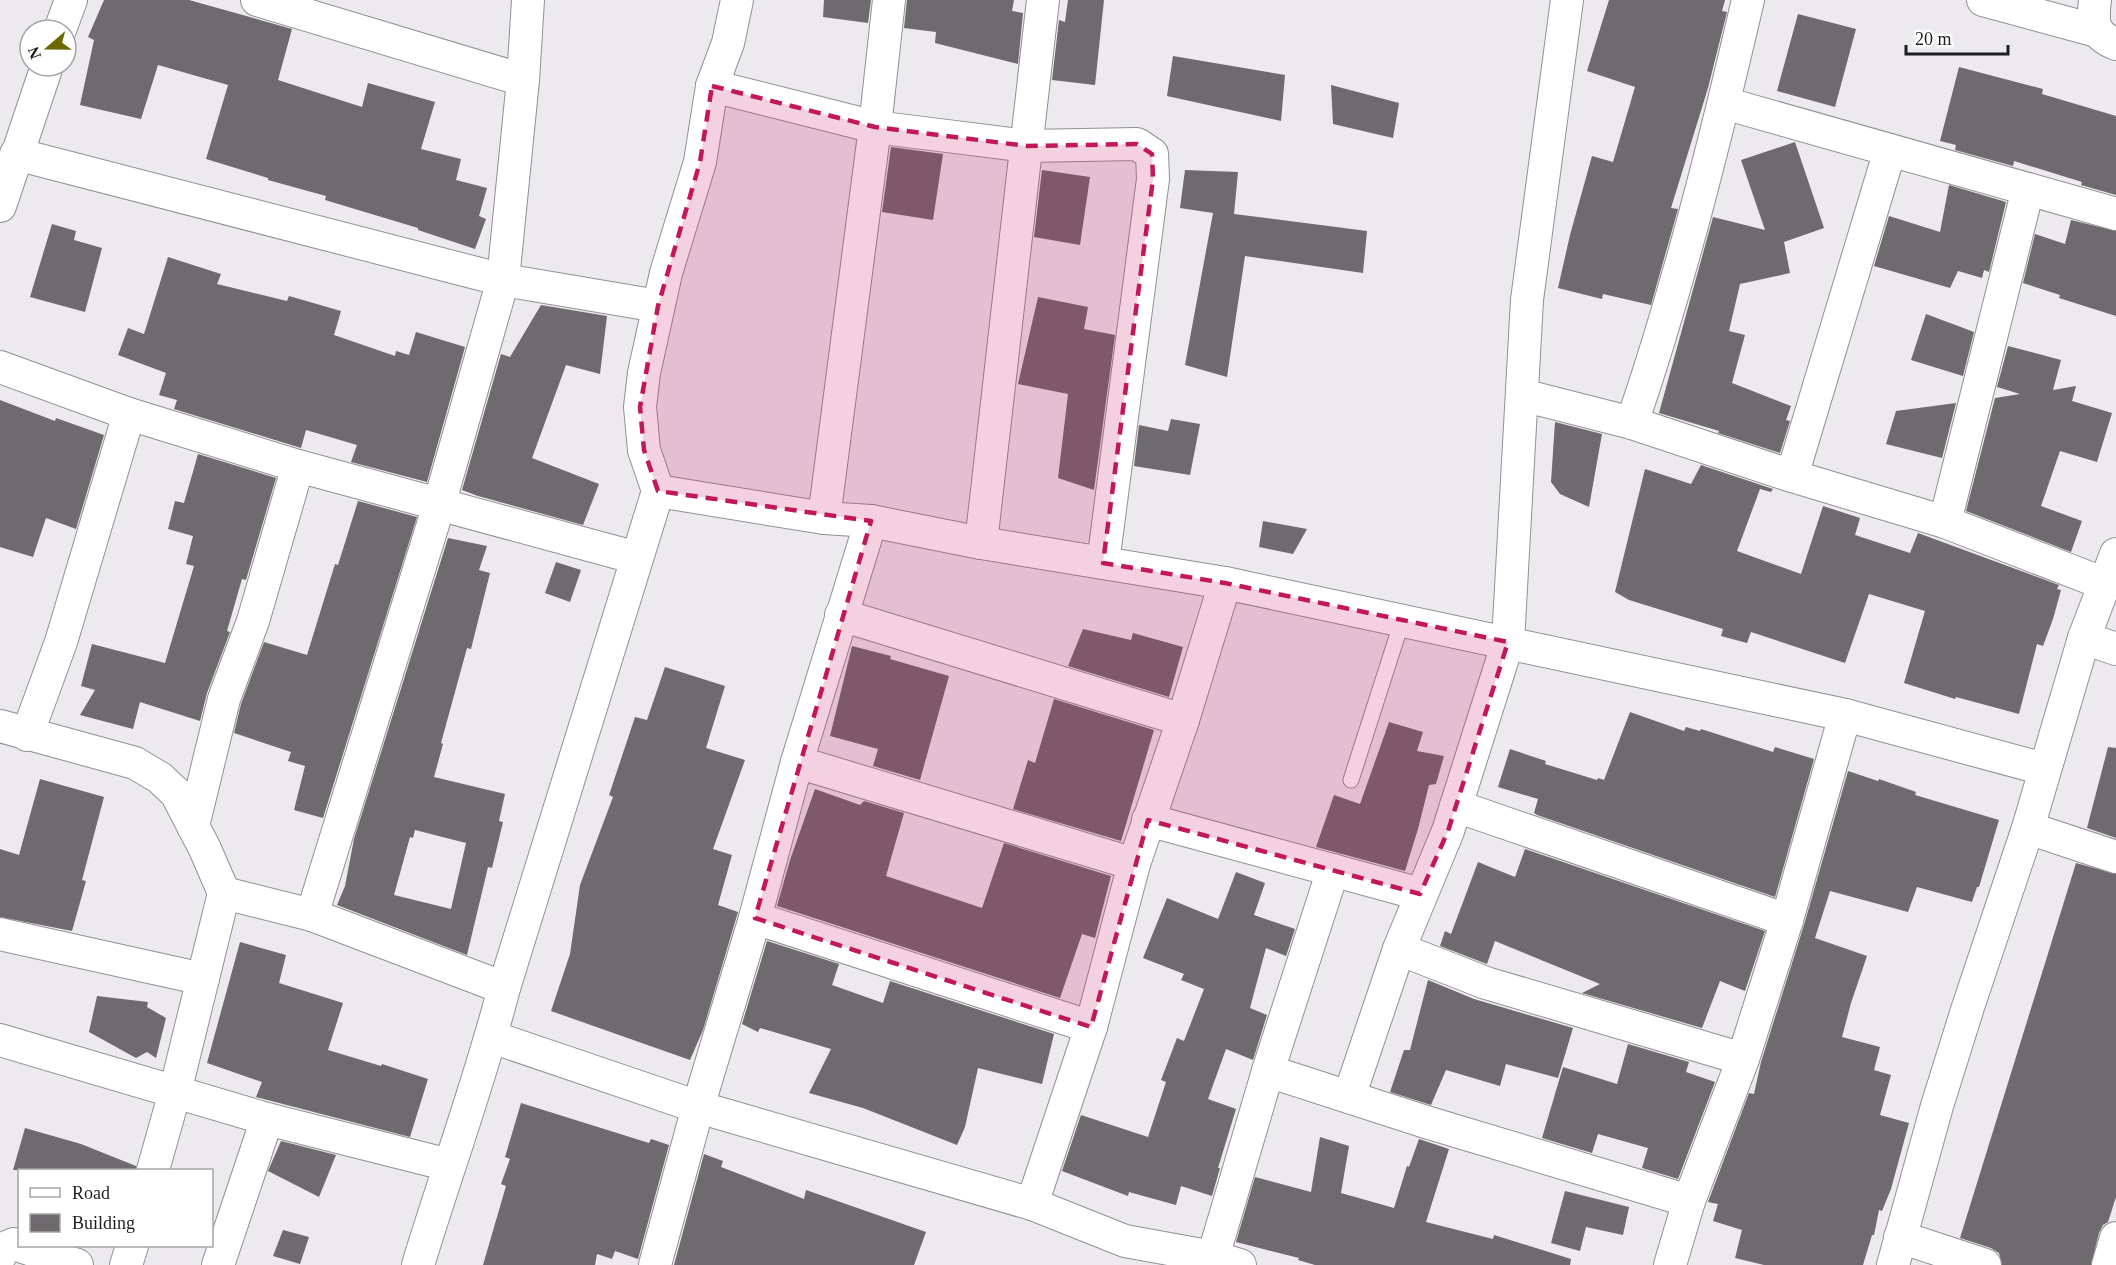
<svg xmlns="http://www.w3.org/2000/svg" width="2116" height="1265" font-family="'Times New Roman',serif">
	<rect width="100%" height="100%" fill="#eceaef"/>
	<g fill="#6e6a6d" fill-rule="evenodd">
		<path d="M104,0H189L292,29L278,80L362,107L368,83L435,102L421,149L461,159L456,180L487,188L479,216L486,219L475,249L418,230V228L325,200L326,196L268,180V178L206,159L228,85L158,65L141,119L80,105L94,40L88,37Z"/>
		<path d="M824,0H871L868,23L823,17Z"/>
		<path d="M907,0H1014L1012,11L1023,13L1018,64L935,43L936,32L904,28Z"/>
		<path d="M1068,0H1104L1095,85L1052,80L1059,20L1065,22Z"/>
		<path d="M1609,0H1725L1722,11L1727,12L1708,88L1671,208L1678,209L1651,305L1603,294L1602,299L1558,288L1570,235L1592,156L1613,162L1635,87L1587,71Z"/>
		<path d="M1798,14L1856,29L1835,107L1777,91Z"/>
		<path d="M1173,56L1285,75L1281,121L1167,96Z"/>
		<path d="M1959,67L2043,89L2042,94L2116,116V195L2081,185L2082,182L2014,161L2013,166L1955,150L1956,145L1940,141Z"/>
		<path d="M1331,85L1399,103L1393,138L1333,124Z"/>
		<path d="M1795,142L1824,228L1784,242L1790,273L1740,284L1729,331L1745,335L1732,383L1791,406L1786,420L1790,421L1780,453L1718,433L1719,431L1659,413L1713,217L1765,230L1741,160Z"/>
		<path d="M891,147L943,154L933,220L882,212Z"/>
		<path d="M1042,170L1090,177L1080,245L1034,237Z"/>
		<path d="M1185,170L1238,172L1234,214L1367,231L1363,273L1245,256L1227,377L1185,365L1213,213L1180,208Z"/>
		<path d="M1949,185L2006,202L1989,272L1984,270L1982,278L1958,271L1950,288L1874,266L1889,216L1940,232Z"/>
		<path d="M2071,220L2116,231V316L2059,298L2060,295L2023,283L2035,234L2065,244Z"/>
		<path d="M52,224L76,231L74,240L102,248L85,312L30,297Z"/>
		<path d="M168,257L221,274L217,284L287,301L289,296L341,311L334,335L395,356L396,351L409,355L416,332L465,347L427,482L351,462L357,445L306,430L301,448L174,409L177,400L159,395L166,373L118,355L128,328L144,334Z"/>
		<path d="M1038,297L1088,307L1084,329L1115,335L1094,490L1058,478L1068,394L1018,384Z"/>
		<path d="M541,305L607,316L600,374L566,365L532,458L599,484L583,525L478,496L462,490L501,354L510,357Z"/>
		<path d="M1926,314L1974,332L1963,376L1911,360Z"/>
		<path d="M2008,346L2061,360L2053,390L2076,386L2072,401L2112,413L2097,462L2060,451L2041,506L2082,521L2071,552L1966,511L1995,398L2020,394L1997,387Z"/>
		<path d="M0,400L55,421L56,418L104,435L76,529L46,518L33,557L0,547Z"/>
		<path d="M1956,403L1942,458L1886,444L1896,411Z"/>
		<path d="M1171,419L1200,424L1190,475L1134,466L1139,425L1168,431Z"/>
		<path d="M1555,422L1602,434L1589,507L1560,494L1551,482Z"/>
		<path d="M198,454L276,478L246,580L242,579L227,631L230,632L207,693L200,721L140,702L133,729L80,715L95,690L81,686L92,644L165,663L194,566L186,564L193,536L168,529L175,501L184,503Z"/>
		<path d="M1701,465L1773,489L1771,492L1760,489L1737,551L1801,574L1823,506L1860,518L1855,535L1910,553L1918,533L2059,585L2057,589L2061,590L2053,619L2043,646L2037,644L2019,714L1956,697L1955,699L1904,683L1925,611L1869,594L1845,663L1751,632L1747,643L1721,636L1723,629L1629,600L1615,592L1645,469L1691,484Z"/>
		<path d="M358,501L417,517L323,818L294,810L305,766L288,761L291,752L234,733L241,704L264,642L307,655L335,564L338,565Z"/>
		<path d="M1263,521L1307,529L1293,554L1259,547Z"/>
		<path d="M448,538L487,546L479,570L490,573L471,649L467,648L441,743L443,744L434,777L505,794L499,821L503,822L492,868L488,867L467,955L337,905L345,886L354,839ZM415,830L466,843L451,909L394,895L410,837L413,838Z"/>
		<path d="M556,562L581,570L570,602L545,593Z"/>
		<path d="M1083,629L1131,640L1133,633L1183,647L1169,697L1068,666Z"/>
		<path d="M852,646L891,656L890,659L949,676L920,780L873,766L878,749L830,736Z"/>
		<path d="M665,667L725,686L706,748L745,760L713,849L732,855L718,905L738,912L703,1030L690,1060L551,1011L570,954L580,885L613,797L609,795L635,717L647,720Z"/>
		<path d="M1054,699L1154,730L1121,841L1013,809L1028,760L1035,763Z"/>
		<path d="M1630,712L1684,731L1686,727L1700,731L1701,729L1773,752L1775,747L1814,759L1775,897L1537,815L1534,813L1538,799L1498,787L1510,749L1546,761L1545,764L1597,780L1598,778L1604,780Z"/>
		<path d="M1389,722L1423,732L1417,751L1444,756L1436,784L1429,785L1418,829L1405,871L1316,847L1334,795L1360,804Z"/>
		<path d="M2108,747L2116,748V838L2087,828Z"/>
		<path d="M1848,771L1878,781L1879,779L1916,792L1915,795L1999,820L1979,887H1977L1972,902L1917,887L1908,912L1830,891L1815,938L1867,956L1851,1003L1842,1037L1880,1047L1874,1070L1891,1075L1880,1115L1909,1123L1891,1189L1882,1211L1879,1210L1874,1235H1872L1863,1265H1764L1735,1258L1742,1230L1713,1221L1718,1204L1708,1202L1749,1093L1754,1094L1761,1062L1804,925Z"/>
		<path d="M40,779L104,797L82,880L86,881L72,931L0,917V849L19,855Z"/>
		<path d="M815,789L860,805L864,801L904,813L886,876L982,908L1004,843L1111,876L1095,938L1082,934L1060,998L777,906L790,860Z"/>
		<path d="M1525,849L1765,931L1745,991L1720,981L1702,1028L1582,993L1600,984L1495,941L1487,964L1440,946L1445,931L1451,934L1478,862L1515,877Z"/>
		<path d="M2076,863L2116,874V1197L2108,1222L2103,1225L2099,1233L2091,1265H2002L1999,1253L1991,1248L1960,1238Z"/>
		<path d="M1236,872L1265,883L1254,915L1295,929L1286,956L1266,948L1250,1008L1267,1015L1253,1060L1226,1049L1208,1099L1236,1109L1218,1168H1220L1212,1196L1181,1186L1176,1205L1129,1192L1128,1196L1062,1171L1081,1115L1148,1137L1166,1082L1161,1080L1177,1038L1184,1041L1204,989L1181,980L1184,974L1143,958L1167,898L1218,919Z"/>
		<path d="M767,941L839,964L832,985L883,1003L890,981L1054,1034L1042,1084L978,1068L965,1127L957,1145L863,1108L809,1093L831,1049L760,1028L758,1032L742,1024Z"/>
		<path d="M240,942L286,955L279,983L343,1003L328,1050L381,1066L382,1064L428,1079L410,1137L256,1097L262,1082L207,1063Z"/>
		<path d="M1428,980L1474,999L1573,1028L1558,1078L1506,1064L1500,1086L1446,1070L1431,1105L1390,1092L1404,1050H1410Z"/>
		<path d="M97,996L148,1002L147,1007L166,1018L156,1058L147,1052L136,1058L89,1032Z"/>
		<path d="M1628,1044L1689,1062L1686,1072L1715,1082L1678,1179L1642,1168L1648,1148L1598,1134L1592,1153L1542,1138L1563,1067L1617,1084Z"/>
		<path d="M521,1103L649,1143L651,1139L669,1145L638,1259L615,1251L612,1259L597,1254L595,1265H483L506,1186L501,1184L510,1159L505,1157Z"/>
		<path d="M25,1128L81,1144L136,1166V1170H13Z"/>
		<path d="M1320,1137L1349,1146L1341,1193L1394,1208L1407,1166L1409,1167L1419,1139L1449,1149L1426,1222L1493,1239L1494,1235L1571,1259L1570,1265H1315L1298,1260L1299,1258L1236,1242L1255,1177L1311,1192Z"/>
		<path d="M281,1141L336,1155L319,1197L268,1171Z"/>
		<path d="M704,1154L723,1161L721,1167L804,1199L806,1190L926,1232L914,1265H674Z"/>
		<path d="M1565,1191L1629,1207L1623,1235L1586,1227L1580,1251L1551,1243Z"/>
		<path d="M283,1230L309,1237L300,1264L273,1256Z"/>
	</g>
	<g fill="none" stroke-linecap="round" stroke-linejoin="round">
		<g stroke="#919094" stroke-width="17">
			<path id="lane" d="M1351,780L1402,621"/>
		</g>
		<g stroke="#919094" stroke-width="34">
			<g id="street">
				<path d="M257,0L523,80"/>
				<path d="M1983,0L2097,31"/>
				<path d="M2095,0C2092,23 2093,35 2116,44"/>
				<path d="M60,30L71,0"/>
				<path d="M712,86L875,127L1027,146L1137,144L1152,154L1153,179L1103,563"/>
				<path d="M1724,103L2116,214"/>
				<path d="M16,154L503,280L658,306"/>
				<path d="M0,206L47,66"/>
				<path d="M0,367L129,414L298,466L637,558"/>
				<path d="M1522,395L1632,423L1792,476L1945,522L2105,584"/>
				<path d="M1632,423C1679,285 1715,142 1748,0"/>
				<path d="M1792,476L1890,150"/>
				<path d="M658,491L824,518L871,521L981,543L1225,583L1845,715L2044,769"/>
				<path d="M824,518L875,127L889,0"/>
				<path d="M1945,522L2028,189"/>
				<path d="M981,543L1043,0"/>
				<path d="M841,615L1183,720"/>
				<path d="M2084,638L2116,649"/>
				<path d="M0,726L135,763L160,778L176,793L205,849L224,893L175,1092L153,1170"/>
				<path d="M27,735L61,642L129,414"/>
				<path d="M797,762L1134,864"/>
				<path d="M1456,806L1787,920"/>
				<path d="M1148,820L1420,894"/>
				<path d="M193,826L224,699L253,621L298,466"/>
				<path d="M2028,828L2116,857"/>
				<path d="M224,893L312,915L504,988"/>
				<path d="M312,915L439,505L503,280L523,80L528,0"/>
				<path d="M755,918L1091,1027"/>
				<path d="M0,934L203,979"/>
				<path d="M1399,949L1486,983L1743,1059"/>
				<path d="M492,1037L698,1107L1032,1204L1125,1241L1213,1257L1240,1265"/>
				<path d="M0,1040L267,1119L449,1165"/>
				<path d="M1268,1071L1426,1122L1689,1201"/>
				<path d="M1349,1097L1399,949L1448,831L1508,642L1527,300L1567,0"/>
				<path d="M1032,1204L1091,1027L1134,864L1183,720L1225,583"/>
				<path d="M1900,1237L1985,1265"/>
				<path d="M0,1256L2,1249L14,1244L77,1265"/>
				<path d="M1213,1257L1268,1071L1333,870"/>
				<path d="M126,1265L132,1246"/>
				<path d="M218,1265L267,1119"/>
				<path d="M418,1265C446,1173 480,1081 504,988L658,491L644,450L640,407L644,373L666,273L700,162L712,86L728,43L737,0"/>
				<path d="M655,1265L698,1107L755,918L797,762L871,521"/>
				<path d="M1670,1265L1689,1201L1743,1059L1787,920L1845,715"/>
				<path d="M1893,1265L1937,1106L1968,1007L2028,828L2084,638L2116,554"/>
				<path d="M2108,1265L2116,1238"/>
			</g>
		</g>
		<use href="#lane" stroke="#fff" stroke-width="15"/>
		<use href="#street" stroke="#fff" stroke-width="32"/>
	</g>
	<path fill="#c2185b" fill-opacity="0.2" stroke="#c2185b" stroke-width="4.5" stroke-dasharray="12 8" stroke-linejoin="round" d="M712,86L875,127L1027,146L1137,144L1152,154L1153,179L1103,563L1225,583L1508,642L1448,831L1420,894L1148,820L1091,1027L755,918L871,521L658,491L644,450L640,407L658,306L700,162Z"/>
	<rect x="18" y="1169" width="195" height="78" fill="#ffffff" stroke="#a5a5a5" stroke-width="1.5"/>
	<rect x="30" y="1188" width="30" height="9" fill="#ffffff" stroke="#a5a5a5" stroke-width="1.5"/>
	<text x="72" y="1199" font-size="18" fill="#1e1e1f">Road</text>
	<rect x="30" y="1214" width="30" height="18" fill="#6e6a6d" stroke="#a5a5a5" stroke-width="1.5"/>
	<text x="72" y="1229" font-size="18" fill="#1e1e1f">Building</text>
	<g transform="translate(48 48) rotate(250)"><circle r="28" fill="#ffffff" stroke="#a5a5a5" stroke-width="1.5"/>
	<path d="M0-4.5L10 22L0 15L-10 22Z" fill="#6b6904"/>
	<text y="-9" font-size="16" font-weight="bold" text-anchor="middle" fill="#1e1e1f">N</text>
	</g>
	<path d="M1906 45v9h102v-9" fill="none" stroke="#1e1e1f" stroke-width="3"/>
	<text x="1915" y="45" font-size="18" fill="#1e1e1f" stroke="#ffffff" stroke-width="4.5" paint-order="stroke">20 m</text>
</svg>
